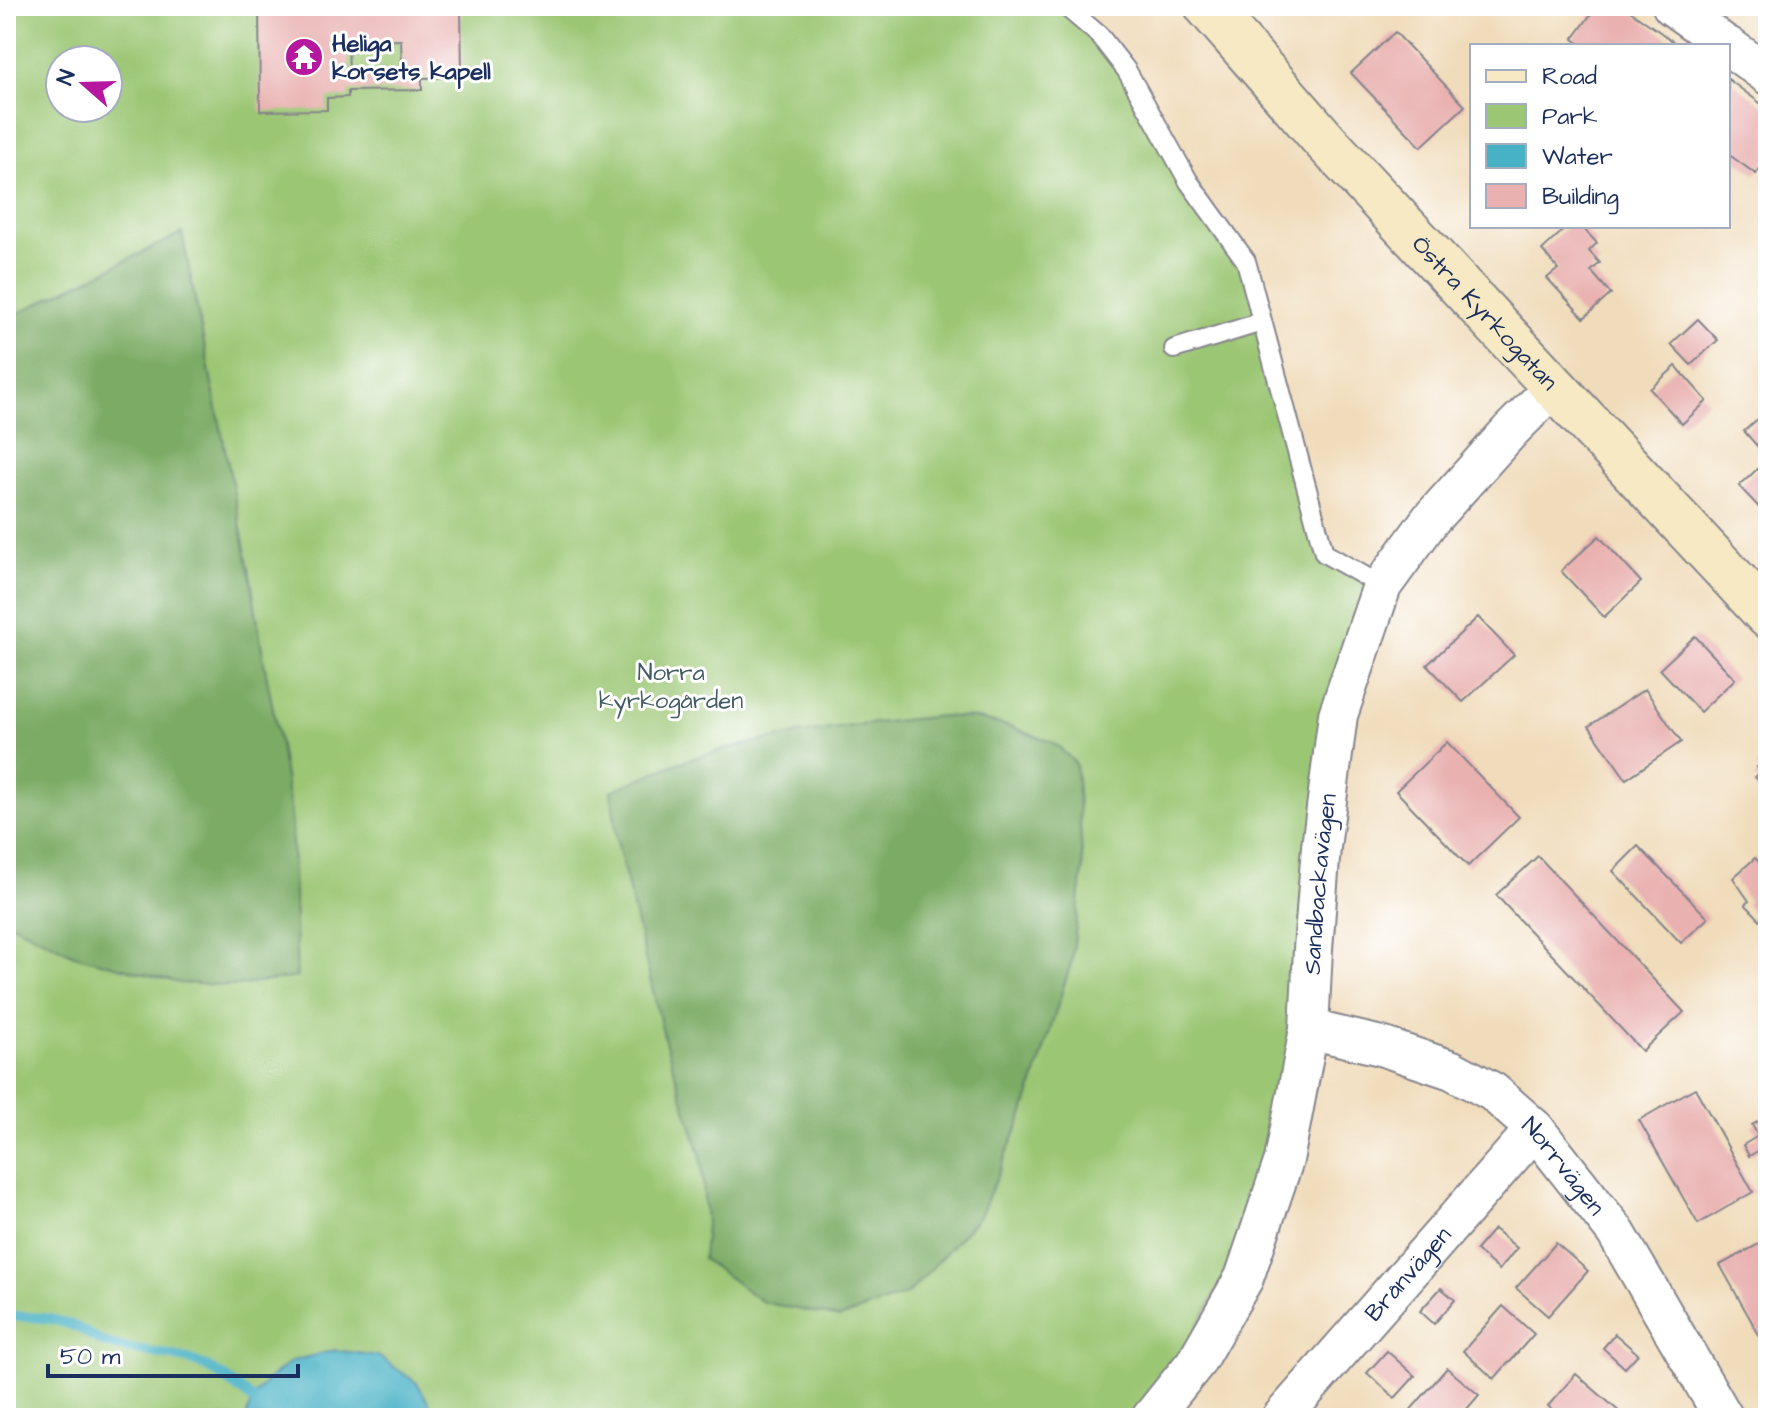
<svg xmlns="http://www.w3.org/2000/svg" width="1774" height="1424" font-family="'Architects Daughter',sans-serif">
	<rect width="100%" height="100%" fill="#fff"/>
	<filter id="ink" filterUnits="userSpaceOnUse"><feTurbulence type="fractalNoise" baseFrequency=".0125" numOctaves="2"/><feDisplacementMap in="SourceGraphic" scale="16" xChannelSelector="R" yChannelSelector="G"/><feConvolveMatrix kernelMatrix="1 2 1 2 8 2 1 2 1" color-interpolation-filters="sRGB"/></filter>
	<filter id="wash" filterUnits="userSpaceOnUse"><feTurbulence type="fractalNoise" baseFrequency=".006" numOctaves="4" result="noise"/><feDisplacementMap in="SourceGraphic" scale="32" xChannelSelector="R" yChannelSelector="G"/><feGaussianBlur stdDeviation="1.8" result="paint"/><feColorMatrix in="noise" values="0 0 0 0 0 0 0 0 0 0 0 0 0 0 0 0 0 1.4 0 .05"/><feComposite in="paint" operator="in"/></filter>
	<g filter="url(#wash)">
		<rect width="100%" height="100%" fill="#f0dbba"/>
		<path fill="#9bc673" stroke="#5b7a68" stroke-width="2" fill-rule="evenodd" d="M6,6H1065L1099,35L1246,261L1324,552L1382,586L1338,715L1284,1160L1151,1418H6ZM60,60H108V108H60Z"/>
		<g fill="#7cab65" stroke="#4c6d62" stroke-width="2">
			<path d="M182,233L251,579L264,662L280,746L291,814L297,977L236,986L179,983L74,955L6,921V319Z"/>
			<path d="M942,716L973,718L1012,727L1051,742L1059,747L1076,764L1083,869L1072,960L1024,1113L981,1214L909,1293L840,1318L763,1302L703,1259L706,1224L701,1157L665,1041L618,845L611,791C639,780 668,765 697,757C777,734 859,724 942,716Z"/>
		</g>
		<path fill="#47b1c5" stroke="#317092" stroke-width="2" d="M335,1350L378,1356L417,1383L438,1418H246L252,1399L266,1381L292,1361Z"/>
		<g fill="none" stroke-linecap="round" stroke-linejoin="round">
			<path stroke="#47b1c5" stroke-width="10" d="M6,1317C29,1315 57,1318 78,1328C88,1333 95,1340 105,1343C133,1352 162,1352 190,1360C213,1367 234,1385 252,1399"/>
		</g>
		<g id="blocks">
			<g fill="#e9b1b0" fill-rule="evenodd">
				<path d="M259,6H461L462,77L422,78V90L348,91V97L327,98V110L260,111ZM401,40L402,72L349,74L348,42Z"/>
				<path d="M1597,6H1623L1674,42L1672,46H1583L1573,39Z"/>
				<path d="M1395,32L1465,106L1421,147L1351,73Z"/>
				<path d="M1728,79L1768,109V157L1756,174L1728,154Z"/>
				<path d="M1568,226H1581L1597,243L1589,251L1600,263L1591,271L1611,294L1584,318L1547,278L1558,269L1542,250Z"/>
				<path d="M1698,319L1718,340L1691,365L1671,344Z"/>
				<path d="M1676,366L1707,401L1682,424L1650,389Z"/>
				<path d="M1768,410V451L1764,454L1744,431Z"/>
				<path d="M1768,459V517L1739,486Z"/>
				<path d="M1599,536L1641,582L1604,617L1561,571Z"/>
				<path d="M1478,617L1514,655L1463,702L1427,665Z"/>
				<path d="M1695,636L1735,679L1700,712L1660,669Z"/>
				<path d="M1645,689L1681,742L1626,779L1589,726Z"/>
				<path d="M1447,742L1519,817L1468,866L1396,791Z"/>
				<path d="M1768,757V805L1760,796L1767,790L1755,777L1761,772L1757,767Z"/>
				<path d="M1638,846L1708,918L1681,943L1613,871Z"/>
				<path d="M1538,856L1684,1012L1642,1051L1496,895Z"/>
				<path d="M1755,858L1768,872V928L1745,904L1749,901L1733,878Z"/>
				<path d="M1695,1088L1753,1192L1698,1224L1639,1120Z"/>
				<path d="M1768,1116V1145L1749,1156L1743,1145L1758,1136L1752,1125Z"/>
				<path d="M1494,1229L1517,1248L1499,1270L1476,1250Z"/>
				<path d="M1768,1239V1351L1720,1265Z"/>
				<path d="M1556,1243L1588,1271L1548,1316L1516,1288Z"/>
				<path d="M1441,1288L1455,1300L1434,1324L1420,1311Z"/>
				<path d="M1503,1306L1534,1334L1494,1379L1463,1351Z"/>
				<path d="M1615,1334L1638,1354L1625,1368L1603,1348Z"/>
				<path d="M1387,1351L1415,1376L1395,1398L1367,1373Z"/>
				<path d="M1447,1368L1479,1395L1459,1418H1414L1408,1413Z"/>
				<path d="M1576,1374L1622,1414L1619,1418H1562L1548,1406Z"/>
			</g>
		</g>
	</g>
	<g filter="url(#ink)">
		<use href="#blocks" fill-opacity="0" stroke="#86858c" stroke-width="2"/>
		<g fill="none" stroke-linecap="round" stroke-linejoin="round">
			<g stroke="#86858c" stroke-width="22">
				<g id="lane">
					<path d="M1065,6L1099,35L1127,71L1189,182L1246,261L1324,553L1382,586"/>
					<path d="M1174,349L1262,322"/>
				</g>
			</g>
			<g stroke="#86858c" stroke-width="42">
				<g id="street">
					<path d="M1672,6L1727,46"/>
					<path d="M1728,46L1768,75"/>
					<path id="s1" d="M1309,1029L1381,1046L1452,1070L1493,1092L1535,1129L1615,1231L1724,1418"/>
					<path id="s2" d="M1151,1418L1196,1362L1244,1278L1284,1160L1309,1029L1313,949L1321,847L1338,715L1382,586L1430,520L1511,430L1554,387"/>
					<path id="s3" d="M1281,1418L1535,1129"/>
				</g>
			</g>
			<g stroke="#86858c" stroke-width="48">
				<g id="secondary">
					<path id="s4" d="M1207,6L1325,141L1768,616"/>
				</g>
			</g>
			<use href="#lane" stroke="#fff" stroke-width="18"/>
			<use href="#street" stroke="#fff" stroke-width="38"/>
			<use href="#secondary" stroke="#f6e9c3" stroke-width="44"/>
		</g>
	</g>
	<defs>
		<g id="temple-disc" transform="scale(2)"><circle r="9.5" fill="#b5179e" stroke="#fff"/><path d="M0-6L5-2H3V0L6.5 2.5H4V6H1.5V3h-3V6H-4V2.5H-6.5L-3 0V-2H-5Z" fill="#fff"/></g>
	</defs>
	<g fill-rule="evenodd">
		<use href="#temple-disc" x="304" y="57"/>
	</g>
	<g text-anchor="middle" stroke-width="6" stroke-linejoin="round" paint-order="stroke">
		<g font-size="24" font-weight="bold" fill="#1b2f5e" stroke="#fff" text-anchor="start">
			<text x="332" y="51">Heliga<tspan x="332" dy="28">korsets kapell</tspan></text>
		</g>
		<g font-size="24" fill="#1b2f5e" stroke="#fff">
			<text dy="8" stroke="none"><textPath href="#s4" startOffset="414">Östra Kyrkogatan</textPath></text>
			<text dy="8" stroke="none"><textPath href="#s2" startOffset="572">Sandbackavägen</textPath></text>
			<text dy="8" stroke="none"><textPath href="#s1" startOffset="298">Norrvägen</textPath></text>
			<text dy="8" stroke="none"><textPath href="#s3" startOffset="192">Brånvägen</textPath></text>
		</g>
		<g font-size="24" fill="#415c64" stroke="#fff">
			<text x="671" y="680">Norra<tspan x="671" dy="28">kyrkogården</tspan></text>
		</g>
	</g>
	<rect width="1774" height="1424" fill="none" stroke="#fff" stroke-width="32"/>
	<rect x="1470" y="44" width="260" height="184" fill="#ffffff" stroke="#a4acbf" stroke-width="2"/>
	<rect x="1486" y="70" width="40" height="12" fill="#f6e9c3" stroke="#a4acbf" stroke-width="2"/>
	<text x="1542" y="84" font-size="24" fill="#1b2f5e">Road</text>
	<rect x="1486" y="104" width="40" height="24" fill="#9bc673" stroke="#a4acbf" stroke-width="2"/>
	<text x="1542" y="124" font-size="24" fill="#1b2f5e">Park</text>
	<rect x="1486" y="144" width="40" height="24" fill="#47b1c5" stroke="#a4acbf" stroke-width="2"/>
	<text x="1542" y="164" font-size="24" fill="#1b2f5e">Water</text>
	<rect x="1486" y="184" width="40" height="24" fill="#e9b1b0" stroke="#a4acbf" stroke-width="2"/>
	<text x="1542" y="204" font-size="24" fill="#1b2f5e">Building</text>
	<g transform="translate(84 84) rotate(290)"><circle r="38" fill="#ffffff" stroke="#a4acbf" stroke-width="2"/>
	<path d="M0-6L14 30L0 20L-14 30Z" fill="#b5179e"/>
	<text y="-12" font-size="22" font-weight="bold" text-anchor="middle" fill="#1b2f5e">N</text>
	</g>
	<path d="M48 1364v12h250v-12" fill="none" stroke="#1b2f5e" stroke-width="4"/>
	<text x="60" y="1364" font-size="24" fill="#1b2f5e" stroke="#ffffff" stroke-width="6" paint-order="stroke">50 m</text>
</svg>
